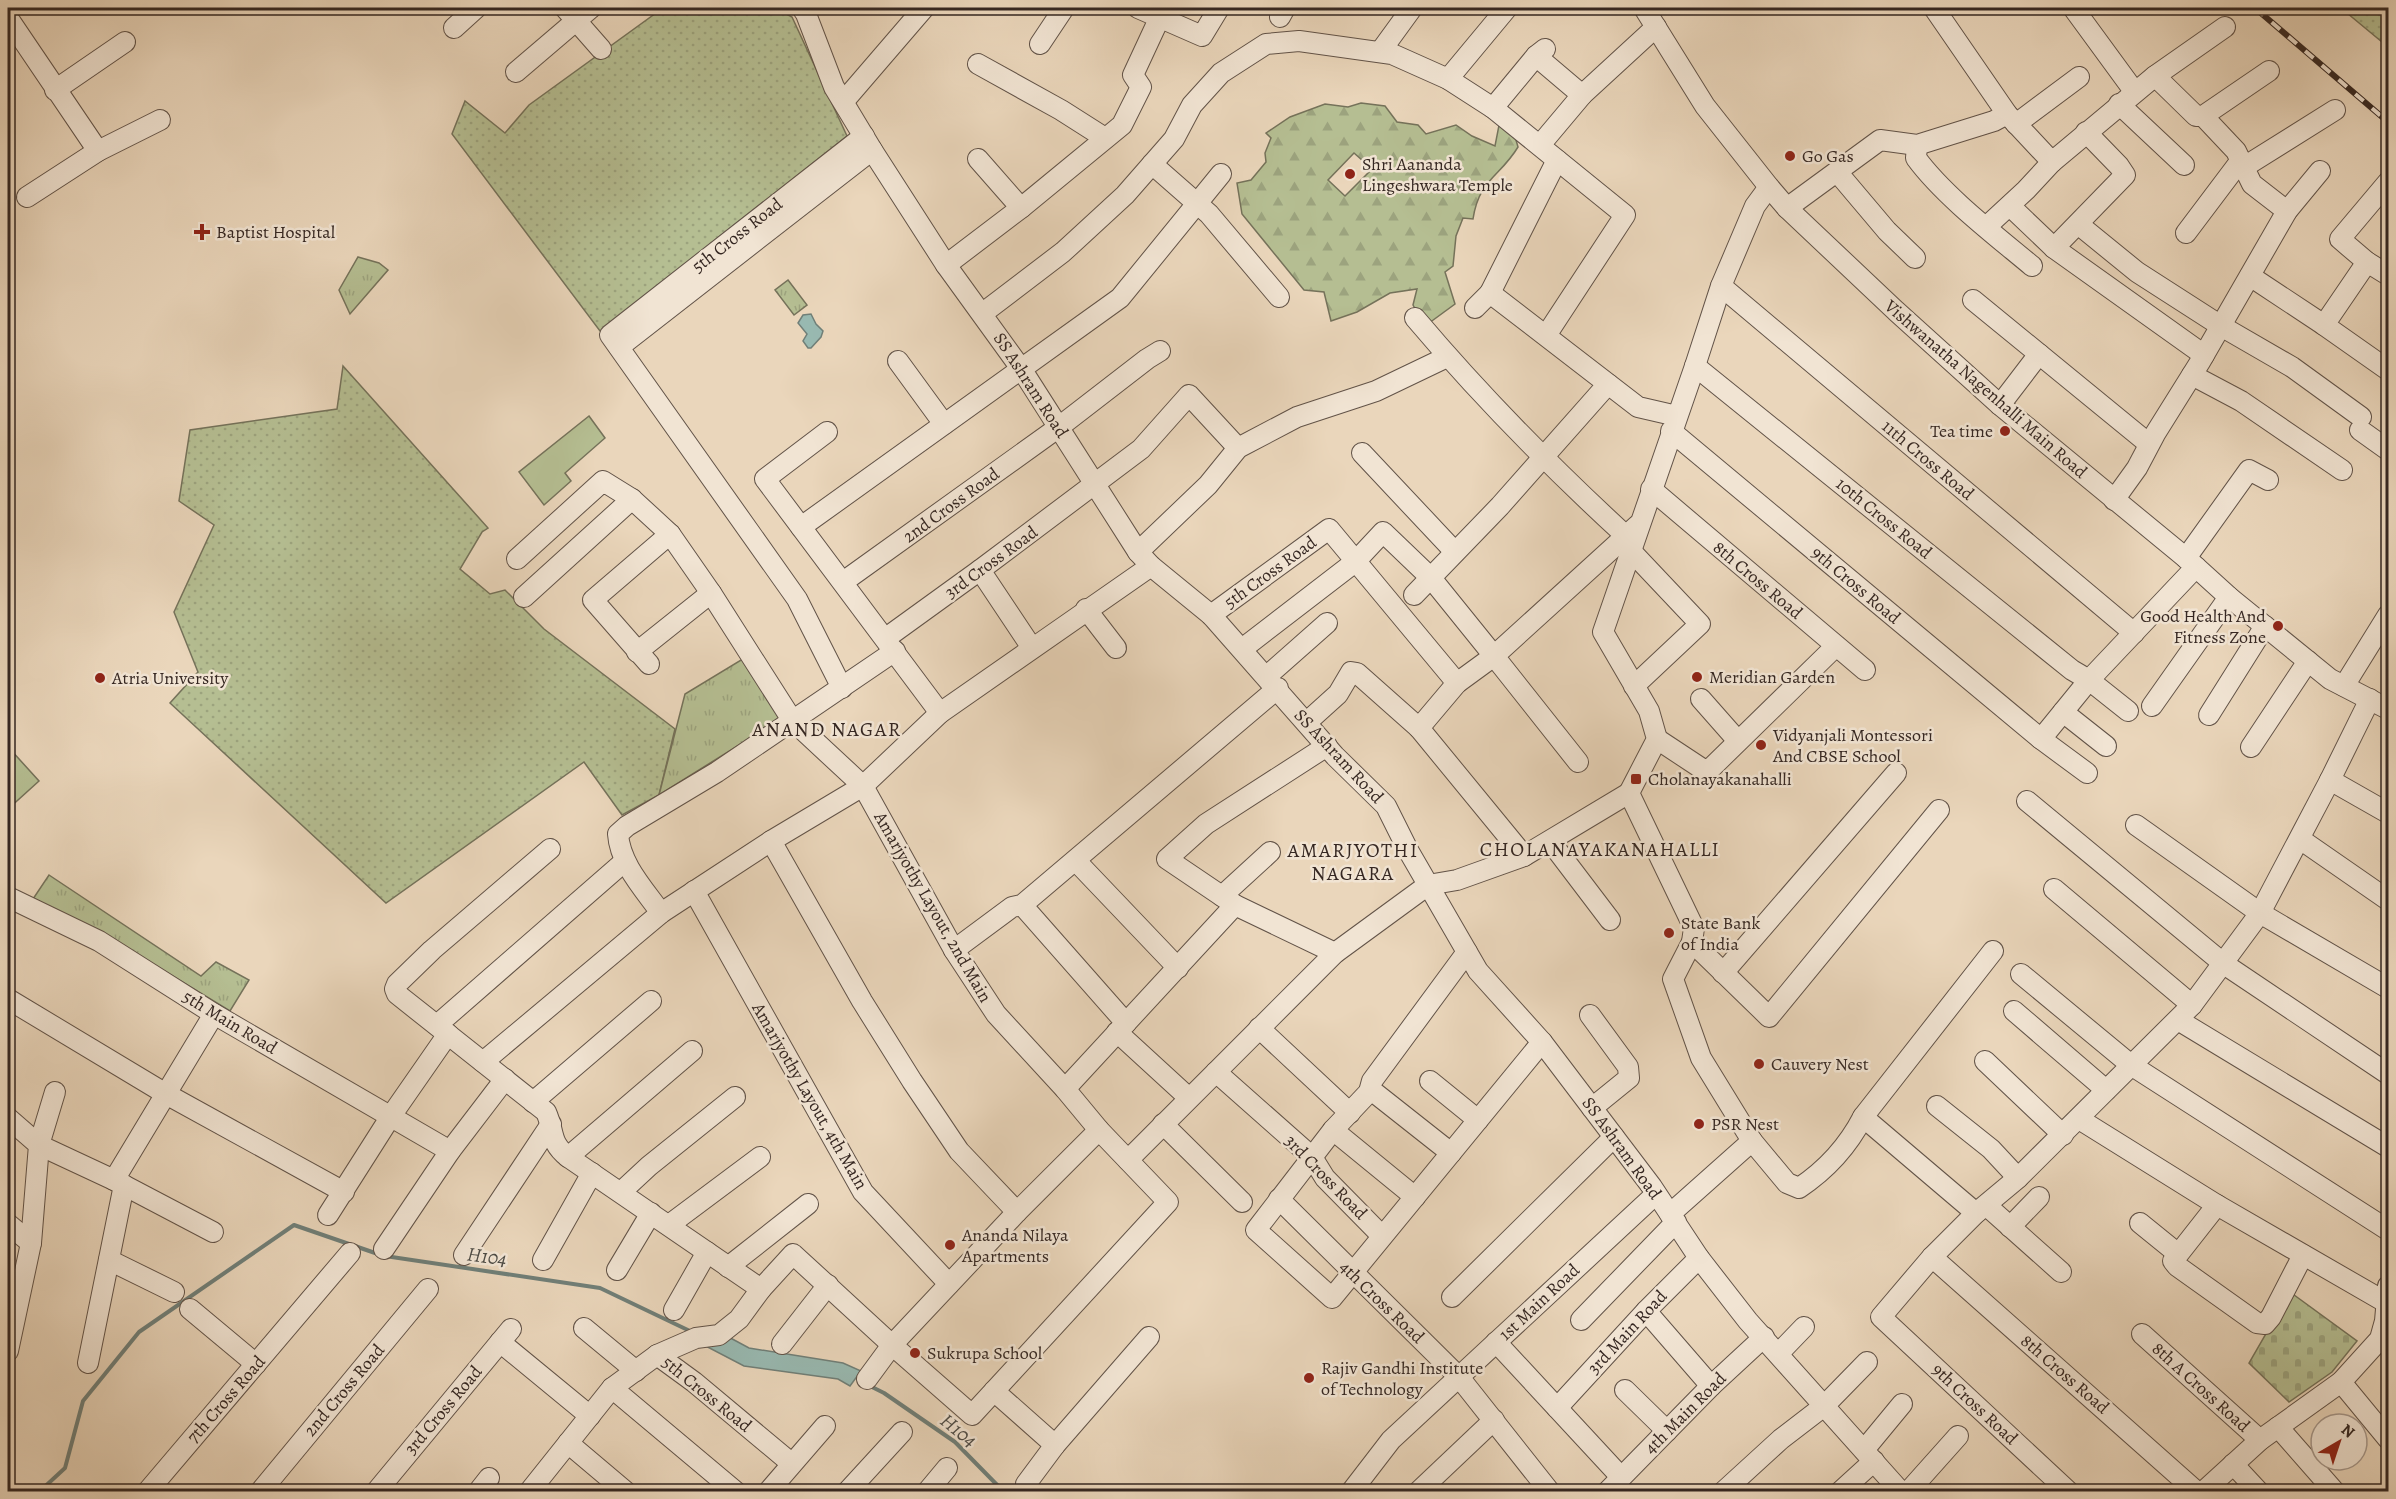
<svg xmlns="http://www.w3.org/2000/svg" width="2396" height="1499" font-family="Alegreya,serif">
	<defs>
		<pattern id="grass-dots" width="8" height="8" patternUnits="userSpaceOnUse" patternTransform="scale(1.5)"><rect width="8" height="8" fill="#b5be92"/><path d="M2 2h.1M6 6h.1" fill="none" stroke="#9ca37e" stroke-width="1.8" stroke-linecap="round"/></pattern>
		<pattern id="forest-firs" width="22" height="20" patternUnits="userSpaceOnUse" patternTransform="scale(1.5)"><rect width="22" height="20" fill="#b5be92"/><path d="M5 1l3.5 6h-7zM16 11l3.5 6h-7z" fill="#9ca37e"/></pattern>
		<pattern id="cemetery-stones" width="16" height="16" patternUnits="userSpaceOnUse" patternTransform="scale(1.5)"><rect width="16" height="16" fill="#b5be92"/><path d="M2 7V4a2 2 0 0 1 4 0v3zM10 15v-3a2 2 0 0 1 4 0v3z" fill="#9ca37e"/></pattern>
		<pattern id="park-tufts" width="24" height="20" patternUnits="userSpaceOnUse" patternTransform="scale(1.5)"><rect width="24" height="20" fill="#b5be92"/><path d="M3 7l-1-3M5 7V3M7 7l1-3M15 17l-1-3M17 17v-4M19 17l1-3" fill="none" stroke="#9ca37e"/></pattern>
	</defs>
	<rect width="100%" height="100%" fill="#ead6bb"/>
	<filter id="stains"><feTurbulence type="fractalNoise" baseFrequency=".00333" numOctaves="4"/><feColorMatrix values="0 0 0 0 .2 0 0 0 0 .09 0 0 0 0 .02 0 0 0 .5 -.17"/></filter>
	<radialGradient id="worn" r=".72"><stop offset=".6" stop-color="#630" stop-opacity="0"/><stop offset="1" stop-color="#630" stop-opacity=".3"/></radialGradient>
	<g fill="url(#grass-dots)" stroke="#75725a" stroke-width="1.5">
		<path d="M663,8H775L792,17L847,136L600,331L452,134L465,101L505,133L529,105Z"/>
		<path d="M2341,8H2388V47Z"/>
		<path d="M343,366L488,528L482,532L460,569L490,594L505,590L544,629L675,729L659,795L622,815L584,762L386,903L170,703L198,672L174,612L214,525L179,501L190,430L337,409Z"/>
	</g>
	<path fill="url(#forest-firs)" stroke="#75725a" stroke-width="1.5" fill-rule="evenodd" d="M1361,103L1385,106L1397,122L1418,125L1426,134L1456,125L1472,136L1495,146L1500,120L1512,126L1518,147C1500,177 1479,179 1473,219L1463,218L1456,236L1453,266L1445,272L1455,304L1425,326L1413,305L1417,289L1390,293L1357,312L1331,321L1324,292L1304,290L1242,214L1237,183L1251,180L1266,162L1265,153L1271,138L1266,133L1290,117L1325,104L1348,107ZM1354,153L1372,169L1345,196L1328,180Z"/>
	<path fill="url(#cemetery-stones)" stroke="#75725a" stroke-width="1.5" d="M2290,1292L2357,1341L2332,1372L2289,1402L2249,1363Z"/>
	<g fill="url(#park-tufts)" stroke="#75725a" stroke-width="1.5">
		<path d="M358,257L379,263L388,270L350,314L339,290Z"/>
		<path d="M788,280L807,305L794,315L775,290Z"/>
		<path d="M746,657L782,718L659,795L685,694Z"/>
		<path d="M49,875L201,976L216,962L249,980L230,1011L102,933L31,902Z"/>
	</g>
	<g fill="#b5be92" stroke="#75725a" stroke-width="1.5">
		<path d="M589,416L605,438L565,473L571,481L544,505L519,472Z"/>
		<path d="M10,749L39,781L8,809V751Z"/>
	</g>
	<g fill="#98b9b1" stroke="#707f78" stroke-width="1.5">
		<path d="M811,314L816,324L823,331L821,337L811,348H808L803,341L807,334L798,323L803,315Z"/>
		<path d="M723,1334L749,1348L843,1363L861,1371L850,1386L838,1379L744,1366L696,1341Z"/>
	</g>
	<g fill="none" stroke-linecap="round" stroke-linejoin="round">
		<g stroke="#707f78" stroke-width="4">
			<path d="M385,1256L600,1288L692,1332"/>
			<path d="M870,1386L884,1393L955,1442L1004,1492"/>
			<path d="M39,1492L65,1468L83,1401L139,1332L294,1225L378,1254"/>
		</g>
		<g stroke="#625348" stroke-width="22">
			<g id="minor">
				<path d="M565,8L601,49"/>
				<path d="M802,8L806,14L834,87L872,150L946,265L1022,370L1138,552L1151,566L1211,615L1335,756L1386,806L1408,850L1478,971L1542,1042L1652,1187L1699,1258L1748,1321L1901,1492"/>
				<path d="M1138,8L1202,36L1219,8"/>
				<path d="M1644,8L1705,106L1769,187L1787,208L1896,311L2000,405L2186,558L2229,597L2330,679L2388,709"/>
				<path d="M1934,8L2007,114L2052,162L2155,76L2196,116H2203L2236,151L2252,184L2287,211"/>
				<path d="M2077,8L2074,9L2134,91"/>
				<path d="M1280,17L1285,8"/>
				<path d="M8,18L98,151"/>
				<path d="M454,28L476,8"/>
				<path d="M1040,44L1064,8"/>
				<path d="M1380,52L1412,8"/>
				<path d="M1536,56L1582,95"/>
				<path d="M978,64L1061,110L1105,138"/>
				<path d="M516,72L591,8"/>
				<path d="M2155,76L2225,27"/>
				<path d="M1448,79L1507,8"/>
				<path d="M55,90L125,42"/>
				<path d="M844,101L924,8"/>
				<path d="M2119,104L2184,165"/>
				<path d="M1493,108L1536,56L1545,49"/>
				<path d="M2203,116L2269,71"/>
				<path d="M2016,124L2079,77"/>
				<path d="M1540,145L1582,95L1656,27"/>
				<path d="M1917,145L1916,158C1944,196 1995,235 2032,266"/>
				<path d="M978,159L1021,208"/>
				<path d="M1152,164L1209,214L1279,297"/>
				<path d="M2244,167L2335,110"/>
				<path d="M1838,173L1887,231L1915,258"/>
				<path d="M2388,182L2340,239L2367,262L2388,275"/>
				<path d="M27,197L98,151L160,120"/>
				<path d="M2010,206L2054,248L2204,355"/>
				<path d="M1787,208L1880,140L1917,145L1994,121L2007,114"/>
				<path d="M2078,224L2137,272L2221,326L2292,367L2361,417"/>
				<path d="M1986,227L2026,190L2052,162"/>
				<path d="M2186,233L2241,160"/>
				<path d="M2054,248L2125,175L2119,166L2086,132"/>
				<path d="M946,265L1021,208L1122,125L1141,87L1133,75L1159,19"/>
				<path d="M2250,276L2324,325L2367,262"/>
				<path d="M1721,286L2134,633"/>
				<path d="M1490,293L1557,160"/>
				<path d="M1973,300L2149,444"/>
				<path d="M1475,308L1490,293L1638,407L1677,416"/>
				<path d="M983,313L1063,252L1125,195L1174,139L1192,105L1221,73L1266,44L1299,41L1392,54L1448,79L1493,108L1625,215L1547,334"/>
				<path d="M1415,318C1480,395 1552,468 1626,536"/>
				<path d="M2324,325L2388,370"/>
				<path d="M619,347L872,150"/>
				<path d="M898,361L944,424"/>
				<path d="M1695,366L2072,670L2089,680L2196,567"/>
				<path d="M2192,375L2241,401L2342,470"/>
				<path d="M2000,405L2039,354"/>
				<path d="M2360,430L2388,450"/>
				<path d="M1671,431L2041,739"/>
				<path d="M827,432L765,479L940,713"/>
				<path d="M1362,453L1455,552"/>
				<path d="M1651,489L1865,670"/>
				<path d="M2114,500L2137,468L2155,434L2200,362L2287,211L2320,171"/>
				<path d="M801,527L1120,298L1221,174"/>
				<path d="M1631,551L1700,624L1634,686"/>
				<path d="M1138,552L1208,485L1238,448L1297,417L1376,391L1447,357"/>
				<path d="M2186,558L2249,470L2268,480"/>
				<path d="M517,559L603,481L632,499L670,534L711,593L792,720L863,786L954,950L996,1014L1065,1089L1099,1130L1168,1202L972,1415L892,1345L867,1379"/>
				<path d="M980,570L1032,648"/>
				<path d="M843,582L1059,427L1147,359L1160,351"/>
				<path d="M1414,595L1500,506L1608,384"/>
				<path d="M524,597L632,499"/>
				<path d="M1086,609L1116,648"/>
				<path d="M1211,615L1329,529L1457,683"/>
				<path d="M886,638L980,570L1141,449L1189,395L1238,448"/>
				<path d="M1242,649L1355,562L1383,532L1431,578L1494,656L1457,683L1419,728"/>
				<path d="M637,652L711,593"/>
				<path d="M649,664L593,600L670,534"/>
				<path d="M1267,676L1327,623"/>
				<path d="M2344,686L2388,615"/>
				<path d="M842,688L797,599L610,335L864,136"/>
				<path d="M1701,699L1738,741"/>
				<path d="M2152,706L2229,597"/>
				<path d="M2063,712L2106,746"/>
				<path d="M2209,715L2265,626"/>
				<path d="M1307,722L1338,694L1351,672L1357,673L1419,728L1524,856"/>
				<path d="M1657,739L1707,772L1836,646"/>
				<path d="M2251,747L2308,661"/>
				<path d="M1578,762L1494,656L1638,525"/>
				<path d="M2087,773L2041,739L2089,680L2128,711"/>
				<path d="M2330,780L2388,813"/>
				<path d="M2027,801L2224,964L2388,1074"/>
				<path d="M2136,825L2260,913L2388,988"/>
				<path d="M2300,839L2388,900"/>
				<path d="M771,841L862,1001L912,1081L959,1151L1017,1212"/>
				<path d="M1550,841L1610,920"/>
				<path d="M550,849L432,950L397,984L395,989L397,994L546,1112C555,1132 549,1142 568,1157L761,1289"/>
				<path d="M1076,861L1178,968"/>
				<path d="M2054,889L2192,1005"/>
				<path d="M694,891L863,1192L949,1284"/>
				<path d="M1222,896L1270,852"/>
				<path d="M8,897L99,941L214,1014L450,1151"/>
				<path d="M1022,905L1126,1023"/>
				<path d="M1235,905L1167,859L1206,824L1327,746"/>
				<path d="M661,913C644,889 620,864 618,834L627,826L717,772L895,651"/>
				<path d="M1692,942L1769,1017L1939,810"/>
				<path d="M954,950L1012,907L1022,905L1278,688"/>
				<path d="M1467,952L1372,1081L1369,1092L1333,1130L1256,1230L1332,1298L1542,1042"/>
				<path d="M1723,973L1896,773"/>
				<path d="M2021,974L2131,1065L2388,1230"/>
				<path d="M8,999L166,1094L344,1192"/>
				<path d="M2014,1011L2106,1090"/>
				<path d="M1590,1015L1628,1067L1629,1078L1592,1108"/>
				<path d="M2178,1020L2388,1147"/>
				<path d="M437,1025L625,861"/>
				<path d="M1259,1028L1350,1113"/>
				<path d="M1117,1032L1189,1098"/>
				<path d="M1985,1061L2063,1135"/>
				<path d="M483,1062L661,913L771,841L863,786L940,713L1151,566"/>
				<path d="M1216,1072L1312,1157L1325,1178L1382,1236"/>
				<path d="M1430,1081L1478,1120"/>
				<path d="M1065,1089L1235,905L1335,953"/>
				<path d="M55,1092L39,1145L114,1180L213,1232"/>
				<path d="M1369,1092L1375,1093L1451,1153"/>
				<path d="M533,1102L651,1001"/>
				<path d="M1937,1106L1991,1149L2018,1178"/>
				<path d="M1863,1117L1993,951"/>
				<path d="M8,1118L39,1145L31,1243L8,1351"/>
				<path d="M2079,1119L2217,1205L2387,1303"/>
				<path d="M1163,1124L1242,1202"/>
				<path d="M1333,1130L1415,1197"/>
				<path d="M1752,1141L1787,1183L1799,1188C1826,1170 1848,1146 1863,1117L1976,1213"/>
				<path d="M568,1157L692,1051"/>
				<path d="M1128,1160L1335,953L1428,885L1457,880L1524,856L1629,793"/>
				<path d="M114,1180L214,1014"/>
				<path d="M621,1192L649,1166L735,1097"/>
				<path d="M1279,1199L1459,1377L1550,1492"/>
				<path d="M2217,1205L2173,1261L2177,1266L2257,1323L2265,1324L2271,1317L2303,1255"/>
				<path d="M1987,1206L2061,1272"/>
				<path d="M1670,1214L1752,1141L1701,1058L1673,979L1692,942L1694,928L1629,793L1657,739L1649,711L1603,632L1695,366L1721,286L1755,206L1769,187"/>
				<path d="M328,1215L391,1116L448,1034"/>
				<path d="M2140,1223L2177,1253"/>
				<path d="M8,1224L31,1243"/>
				<path d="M669,1225L760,1157"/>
				<path d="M2010,1227L2039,1197"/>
				<path d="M384,1249L450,1151L505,1079"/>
				<path d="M464,1255L551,1124"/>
				<path d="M1932,1257L2197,1492"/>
				<path d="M109,1260L174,1292"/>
				<path d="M543,1260L592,1173"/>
				<path d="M728,1267L808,1204"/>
				<path d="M617,1270L651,1213"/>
				<path d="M1452,1297L1614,1137"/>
				<path d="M190,1309L256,1364"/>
				<path d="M674,1310L707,1252"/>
				<path d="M1646,1311L1711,1386"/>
				<path d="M1581,1320L1676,1222"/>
				<path d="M584,1328L636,1371"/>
				<path d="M2142,1334L2260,1440"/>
				<path d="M500,1342L590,1416"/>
				<path d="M1496,1342L1621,1477"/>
				<path d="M782,1344L828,1285"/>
				<path d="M1779,1353L1804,1327"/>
				<path d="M657,1355L694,1382L791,1463"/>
				<path d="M88,1363L124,1185"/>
				<path d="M2341,1382L2388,1439"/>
				<path d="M612,1388L736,1492"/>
				<path d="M1625,1390L1667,1431"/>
				<path d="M994,1391L1055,1445"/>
				<path d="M1557,1408L1648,1309L1699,1258"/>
				<path d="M2278,1427L2335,1492"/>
				<path d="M568,1443L626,1492"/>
				<path d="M1864,1450L1902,1404"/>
				<path d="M2233,1464L2259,1492"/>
				<path d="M1026,1484L1055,1445L1149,1337"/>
				<path d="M147,1492L350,1253"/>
				<path d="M260,1492L428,1289"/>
				<path d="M376,1492L511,1329"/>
				<path d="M478,1492L489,1478"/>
				<path d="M529,1492L612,1388L657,1355L696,1338L719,1335L739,1319L761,1289L793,1254L892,1345L1017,1212L1099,1130"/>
				<path d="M768,1492L825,1426"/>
				<path d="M847,1492L902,1432"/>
				<path d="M927,1492L947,1468"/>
				<path d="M1351,1492L1391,1440L1656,1194"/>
				<path d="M1418,1492L1494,1420"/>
				<path d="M1607,1492L1711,1386L1764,1337"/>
				<path d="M1723,1492L1781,1439L1824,1406L1867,1362"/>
				<path d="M1840,1492L1874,1461"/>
				<path d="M1908,1492L1958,1436"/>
				<path d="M2069,1492L1881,1317L1932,1257L1976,1213L2018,1178L2192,1005L2260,913L2330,780L2370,699"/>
				<path d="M2203,1492L2260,1440L2341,1382L2380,1339L2385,1321L2388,1286"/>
			</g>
		</g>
		<use href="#minor" stroke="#f1e4d3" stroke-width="20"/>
		<g stroke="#352722" stroke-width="6">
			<path id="rail" d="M2255,8L2388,122"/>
		</g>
		<use href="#rail" stroke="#f1e4d3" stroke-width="4" stroke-dasharray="11" stroke-linecap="butt"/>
	</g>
	<g fill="#8f2418" stroke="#f1e4d3" stroke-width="2">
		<circle cx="1790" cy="156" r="6"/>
		<circle cx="1350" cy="174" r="6"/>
		<path d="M199 223h6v6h6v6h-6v6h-6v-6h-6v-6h6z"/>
		<circle cx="2005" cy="431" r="6"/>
		<circle cx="2278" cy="626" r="6"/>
		<circle cx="1697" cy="677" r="6"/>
		<circle cx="100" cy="678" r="6"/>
		<circle cx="1761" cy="745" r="6"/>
		<rect x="1630" y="773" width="12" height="12" rx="3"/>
		<circle cx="1669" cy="933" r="6"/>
		<circle cx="1759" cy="1064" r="6"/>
		<circle cx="1699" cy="1124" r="6"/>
		<circle cx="950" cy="1245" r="6"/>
		<circle cx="915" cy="1353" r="6"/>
		<circle cx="1309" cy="1378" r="6"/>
	</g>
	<g text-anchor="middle" stroke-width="5" stroke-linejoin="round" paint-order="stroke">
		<g font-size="18" fill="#352722" stroke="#f1e4d3" text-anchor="start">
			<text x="1802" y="162">Go Gas</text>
			<text x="1362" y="170">Shri Aananda<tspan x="1362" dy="21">Lingeshwara Temple</tspan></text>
			<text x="216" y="238">Baptist Hospital</text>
			<text x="1993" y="437" text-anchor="end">Tea time</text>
			<text x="2266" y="622" text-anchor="end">Good Health And<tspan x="2266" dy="21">Fitness Zone</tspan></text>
			<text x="1709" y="683">Meridian Garden</text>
			<text x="112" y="684">Atria University</text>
			<text x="1773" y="741">Vidyanjali Montessori<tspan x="1773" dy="21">And CBSE School</tspan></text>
			<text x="1648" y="785">Cholanayakanahalli</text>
			<text x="1681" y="929">State Bank<tspan x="1681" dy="21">of India</tspan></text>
			<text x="1771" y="1070">Cauvery Nest</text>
			<text x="1711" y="1130">PSR Nest</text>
			<text x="962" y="1241">Ananda Nilaya<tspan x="962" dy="21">Apartments</tspan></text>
			<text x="927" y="1359">Sukrupa School</text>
			<text x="1321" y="1374">Rajiv Gandhi Institute<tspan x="1321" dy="21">of Technology</tspan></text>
		</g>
		<g font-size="18" fill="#352722" stroke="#f1e4d3">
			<text transform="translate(737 235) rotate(-38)" y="6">5th Cross Road</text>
			<text transform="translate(1031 385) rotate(57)" y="6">SS Ashram Road</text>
			<text transform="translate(1986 389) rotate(41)" y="6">Vishwanatha Nagenhalli Main Road</text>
			<text transform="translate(1928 460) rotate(40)" y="6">11th Cross Road</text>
			<text transform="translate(951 505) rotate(-36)" y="6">2nd Cross Road</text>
			<text transform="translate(1884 518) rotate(39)" y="6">10th Cross Road</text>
			<text transform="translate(991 562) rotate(-36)" y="6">3rd Cross Road</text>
			<text transform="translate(1270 572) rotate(-36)" y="6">5th Cross Road</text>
			<text transform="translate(1758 580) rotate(40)" y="6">8th Cross Road</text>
			<text transform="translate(1856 585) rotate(40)" y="6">9th Cross Road</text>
			<text transform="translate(1339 756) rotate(47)" y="6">SS Ashram Road</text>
			<text transform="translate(933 907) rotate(60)" y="6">Amarjyothy Layout, 2nd Main</text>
			<text transform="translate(230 1022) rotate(31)" y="6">5th Main Road</text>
			<text transform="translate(810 1096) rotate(60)" y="6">Amarjyothy Layout, 4th Main</text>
			<text transform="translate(1622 1148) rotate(54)" y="6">SS Ashram Road</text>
			<text transform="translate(1326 1177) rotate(46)" y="6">3rd Cross Road</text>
			<text transform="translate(1382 1302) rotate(44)" y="6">4th Cross Road</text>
			<text transform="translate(1539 1302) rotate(-43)" y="6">1st Main Road</text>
			<text transform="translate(1627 1332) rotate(-47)" y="6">3rd Main Road</text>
			<text transform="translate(2065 1374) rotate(41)" y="6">8th Cross Road</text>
			<text transform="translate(2201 1387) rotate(42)" y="6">8th A Cross Road</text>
			<text transform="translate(344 1390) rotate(-50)" y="6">2nd Cross Road</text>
			<text transform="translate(707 1394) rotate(39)" y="6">5th Cross Road</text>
			<text transform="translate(226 1399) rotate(-49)" y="6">7th Cross Road</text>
			<text transform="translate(1975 1404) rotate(43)" y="6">9th Cross Road</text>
			<text transform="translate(443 1410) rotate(-50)" y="6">3rd Cross Road</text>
			<text transform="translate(1685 1413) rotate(-45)" y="6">4th Main Road</text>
		</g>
		<g font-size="20" letter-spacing="1.5" fill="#352722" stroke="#f1e4d3">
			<text x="827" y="736">ANAND NAGAR</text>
			<text x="1600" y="856">CHOLANAYAKANAHALLI</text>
			<text x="1353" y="857">AMARJYOTHI<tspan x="1353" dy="23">NAGARA</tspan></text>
		</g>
		<g font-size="20" font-style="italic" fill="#4e4c46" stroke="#f1e4d3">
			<text transform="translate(487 1256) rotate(8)" y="7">H104</text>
			<text transform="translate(959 1430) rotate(39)" y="7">H104</text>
		</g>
	</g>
	<rect width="2396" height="1499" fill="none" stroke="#ead6bb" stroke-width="30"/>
	<rect x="9" y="9" width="2378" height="1481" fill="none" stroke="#352722" stroke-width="3"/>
	<rect x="15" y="15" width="2366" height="1469" fill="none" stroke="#352722" stroke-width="1.5"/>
	<g transform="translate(2339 1442) rotate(39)"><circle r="28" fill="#f1e4d3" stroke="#a6988c" stroke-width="1.5"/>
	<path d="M0-4.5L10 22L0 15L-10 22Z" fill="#8f2418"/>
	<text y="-9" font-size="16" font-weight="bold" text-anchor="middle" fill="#352722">N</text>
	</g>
	<rect width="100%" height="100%" filter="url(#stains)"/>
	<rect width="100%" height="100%" fill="url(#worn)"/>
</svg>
